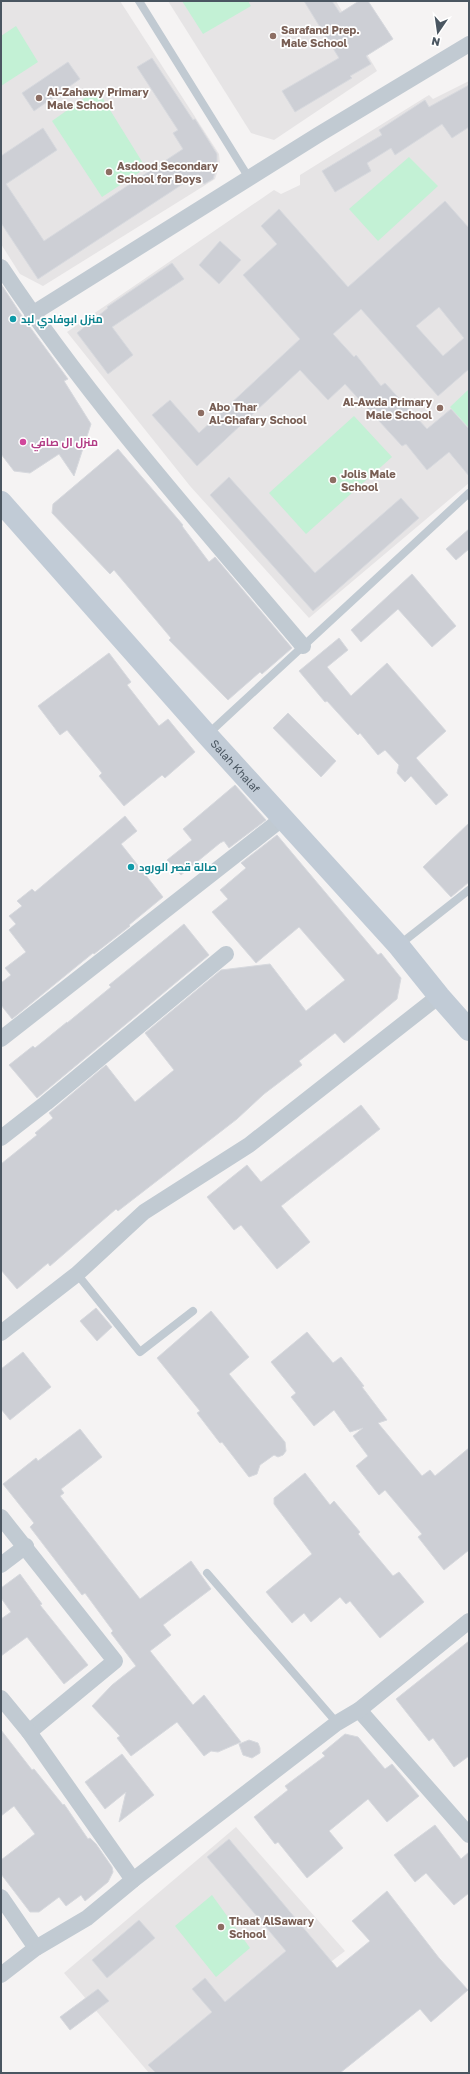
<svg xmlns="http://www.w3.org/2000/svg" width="470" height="2074" font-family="'Golos Text',Cairo,sans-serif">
	<rect width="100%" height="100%" fill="#f5f3f3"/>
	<g fill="#e6e4e5">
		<path d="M1,1H120L219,154L220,164L215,179L43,286L20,274L1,244Z"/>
		<path d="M168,1H336L377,71L274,140L251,133Z"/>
		<path d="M469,81V483L309,618L190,486L67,332L274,190L281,194L300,185V175L429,95L433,99Z"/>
		<path d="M236,1827L345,1951L187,2073H149L64,1973Z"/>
	</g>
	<g fill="#c3f1d5">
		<path d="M182,1H248L251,6L203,34Z"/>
		<path d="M16,26L38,62L1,86V36Z"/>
		<path d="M97,89L146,168L102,197L52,121Z"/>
		<path d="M409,157L438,186L378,241L349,209Z"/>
		<path d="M469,389V428L450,407Z"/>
		<path d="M354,416L392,457L306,534L269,493Z"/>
		<path d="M212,1895L250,1948L216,1977L175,1926Z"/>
	</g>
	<g fill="#cdcfd5" stroke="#d7d9de" fill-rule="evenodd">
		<path d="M304,1H332L340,13L359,1H368L393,39L366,56L371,64L350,76L352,78L295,112L282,91L339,58Z"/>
		<path d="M152,58L193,120L195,119L217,154V165L213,179L204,184L198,174L38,279L1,223V156L43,128L57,150L6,184L44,241L183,149L173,133L178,130L137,67Z"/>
		<path d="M68,62L80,79L34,111L22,93Z"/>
		<path d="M469,85V127L452,138L442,124L395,155L391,148L367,163L371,171L335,192L322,171L382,135L379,130L425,100L429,107Z"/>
		<path d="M445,201L469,228V369L438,396L361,309L333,334L354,357L356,355L381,386L385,383L427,429L451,409L469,429V476L449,452L427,470L406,444L402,446L345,384L328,400L300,370L197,466L152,415L170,400L199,433L300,339L243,275L277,244L261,226L279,209L348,287ZM439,307L464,338L443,356L416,326Z"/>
		<path d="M220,241L241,260L219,284L199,265Z"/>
		<path d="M172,263L184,279L112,327L133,355L108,374L77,333L108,308L107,307Z"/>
		<path d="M1,284L24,319L68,379L64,381L91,424L74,476L59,454L30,473L14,471L1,454Z"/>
		<path d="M118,449L183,525L182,526L209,562L215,557L292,648L262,674L260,672L228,700L169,640L171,638L114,570L110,574L52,513L53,504Z"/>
		<path d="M229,477L315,573L401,498L419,518L313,611L210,495Z"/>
		<path d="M469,529V549L456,560L446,549Z"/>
		<path d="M412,574L456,626L432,647L398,609L361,642L351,630Z"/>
		<path d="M339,638L348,650L327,667L351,696L387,663L446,731L416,758L448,795L436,805L411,776L405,782L397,773L399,765L385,750L378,755L360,733L358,735L327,701L325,702L299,671Z"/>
		<path d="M109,653L131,682L127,685L159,726L168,719L195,752L165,778L162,775L124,806L99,776L102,773L67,730L60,735L38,706Z"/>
		<path d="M288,713L336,761L321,777L273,728Z"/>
		<path d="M235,785L266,820L229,848L224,841L220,843L181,875L167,860L192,840L183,829Z"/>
		<path d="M125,816L137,831L121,844L163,897L129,925L130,926L94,954L93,953L12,1019L1,1005V983L11,975L5,968L26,952L9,930L16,924L9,916L22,906L17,901L32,889L35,892Z"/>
		<path d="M469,823V882L451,897L423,867Z"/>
		<path d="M277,835L378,955L381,953L401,978L397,999L344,1043L335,1033L299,1061L302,1065L264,1094L237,1119L118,1211L116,1209L50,1266L48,1263L17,1289L1,1270V1164L37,1135L35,1133L53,1118L49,1113L106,1065L135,1102L174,1070L145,1033L221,970L270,964L306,1011L345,980L299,927L256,963L212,912L228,899L220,890L246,868L241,863Z"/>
		<path d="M184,924L209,955L37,1098L9,1065L33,1046L35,1048L67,1022V1023L111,987L109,985Z"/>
		<path d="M361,1105L380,1129L281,1206L310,1242L277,1269L241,1225L234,1230L207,1197L247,1165L261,1182Z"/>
		<path d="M96,1308L112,1327L97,1341L80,1321Z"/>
		<path d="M211,1311L249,1357L229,1374L285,1442L286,1451L283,1455L278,1457L274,1455L260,1465L257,1474L249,1477L222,1442L220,1443L197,1413L200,1411L157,1358Z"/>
		<path d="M307,1332L333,1363L341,1357L364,1386L362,1387L387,1420L378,1423L422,1476L430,1470L435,1476L469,1448V1550L444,1570L418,1537L422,1534L385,1490L379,1495L356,1466L368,1456L353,1436L363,1428L350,1432L334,1410L314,1426L291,1397L296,1393L271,1362Z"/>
		<path d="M23,1352L51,1387L10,1420L1,1409V1369Z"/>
		<path d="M80,1429L102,1457L61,1489L64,1493L60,1496L140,1599L191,1561L211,1589L163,1625L171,1635L150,1651L193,1705L204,1695L241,1742L218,1752L211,1751L204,1756L177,1722L131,1756L117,1738L120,1736L92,1706L112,1685L136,1666L111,1633L113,1631L85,1593L82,1595L30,1527L34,1523L3,1484L36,1458L38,1461Z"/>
		<path d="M305,1473L330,1505L334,1501L360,1532L358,1534L393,1576L399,1572L424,1602L380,1638L350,1601L346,1604L340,1597L311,1622L304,1613L292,1623L266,1592L312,1554L274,1504V1498Z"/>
		<path d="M20,1574L42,1604L40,1605L88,1665L64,1684L27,1637L1,1656V1619L11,1612L1,1598V1588Z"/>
		<path d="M469,1641V1756L454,1767L433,1738L429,1741L396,1699Z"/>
		<path d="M1,1730L32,1770L34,1769L63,1805L64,1804L88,1839L90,1838L96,1844L112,1867L113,1872L108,1882L85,1901L81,1895L66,1906L59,1897L39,1912H30L1,1874V1860L35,1834L14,1806L1,1816Z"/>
		<path d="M345,1734L358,1737L385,1769L392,1764L419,1796L387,1822L368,1799L329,1831L343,1848L307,1878L278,1842L275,1844L254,1817L288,1790L285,1786L325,1756L322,1753Z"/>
		<path d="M249,1740L258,1743L260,1748V1753L252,1758L243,1755L239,1744Z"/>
		<path d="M122,1754L154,1795L119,1822L126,1792L105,1809L85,1782Z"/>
		<path d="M435,1825L461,1859L469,1852V1893L454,1905L426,1873L415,1882L394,1855Z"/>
		<path d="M229,1839L337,1968L370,1941L352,1921L387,1891L439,1958L468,1990L431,2022L420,2009L340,2073H156L148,2065L212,2012L192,1989L205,1978L225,2002L286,1951L207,1857Z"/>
		<path d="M139,1920L155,1938L107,1978L92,1960Z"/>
		<path d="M98,1989L109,2001L70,2030L60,2017Z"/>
	</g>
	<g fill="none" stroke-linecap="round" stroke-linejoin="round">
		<g stroke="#c1cad2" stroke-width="8">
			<path d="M139,1L249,178"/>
			<path d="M208,734L469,493"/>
			<path d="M399,945L469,890"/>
			<path d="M77,1274L140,1352L193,1311"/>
			<path d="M207,1573L337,1723"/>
		</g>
		<g stroke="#c1cad2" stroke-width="16">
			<path d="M1,267C90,401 199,523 303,646"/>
			<path d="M32,314L318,135L469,44"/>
			<path d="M1,1039L283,818"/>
			<path d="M1,1138L46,1103L226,954"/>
			<path d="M1,1333L77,1274L144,1212L249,1145L439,996"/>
			<path d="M1,1517L115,1661L29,1732"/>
			<path d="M1,1565L26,1546"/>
			<path d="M1,1698L29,1732L133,1880"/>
			<path d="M359,1710L469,1835"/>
			<path d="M1,1897L36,1948"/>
			<path d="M1,1975L36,1948L87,1918L133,1880L337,1723L359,1710L469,1621"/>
		</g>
		<path stroke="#c1cbd6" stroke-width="22" id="s1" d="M1,502L207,735L398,945L439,996L469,1030"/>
	</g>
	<g fill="#8d6e63" stroke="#fff" stroke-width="1.5">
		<circle cx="273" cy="36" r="4"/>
		<circle cx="39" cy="98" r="4"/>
		<circle cx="109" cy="172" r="4"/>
		<circle cx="440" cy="408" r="4"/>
		<circle cx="201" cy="413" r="4"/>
		<circle cx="333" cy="480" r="4"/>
		<circle cx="221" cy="1927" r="4"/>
	</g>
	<g fill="#0f9aa8" stroke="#fff" stroke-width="1.5">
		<circle cx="13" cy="319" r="4"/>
		<circle cx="131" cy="867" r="4"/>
	</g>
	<circle fill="#d1479c" stroke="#fff" stroke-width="1.5" cx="23" cy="442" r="4"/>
	<g text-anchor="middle" stroke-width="3.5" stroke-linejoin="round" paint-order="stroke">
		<g font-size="11" font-weight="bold" fill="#785e54" stroke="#fff" text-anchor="start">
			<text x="281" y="34">Sarafand Prep.<tspan x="281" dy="13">Male School</tspan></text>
			<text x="47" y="96">Al-Zahawy Primary<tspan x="47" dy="13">Male School</tspan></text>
			<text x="117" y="170">Asdood Secondary<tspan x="117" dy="13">School for Boys</tspan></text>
			<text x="432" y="406" text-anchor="end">Al-Awda Primary<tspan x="432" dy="13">Male School</tspan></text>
			<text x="209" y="411">Abo Thar<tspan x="209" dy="13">Al-Ghafary School</tspan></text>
			<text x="341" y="478">Jolis Male<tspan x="341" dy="13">School</tspan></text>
			<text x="229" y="1925">Thaat AlSawary<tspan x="229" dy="13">School</tspan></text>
		</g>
		<g font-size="11" font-weight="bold" fill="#0d838f" stroke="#fff" text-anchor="start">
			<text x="21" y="323">منزل ابوفادي لبد</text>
			<text x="139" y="871">صالة قصر الورود</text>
		</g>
		<g font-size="11" font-weight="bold" fill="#b23c85" stroke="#fff" text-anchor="start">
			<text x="31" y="446">منزل ال صافي</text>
		</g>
		<g font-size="11" fill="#4a5661" stroke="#fff">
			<text dy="4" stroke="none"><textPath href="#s1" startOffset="353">Salah Khalaf</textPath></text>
		</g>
	</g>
	<rect width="470" height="2074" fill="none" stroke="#4a5661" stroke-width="4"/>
	<g transform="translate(438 32) rotate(193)" stroke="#ffffff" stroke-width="3" paint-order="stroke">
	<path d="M0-3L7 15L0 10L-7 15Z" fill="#4a5661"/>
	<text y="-6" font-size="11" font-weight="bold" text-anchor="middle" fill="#4a5661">N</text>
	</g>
</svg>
